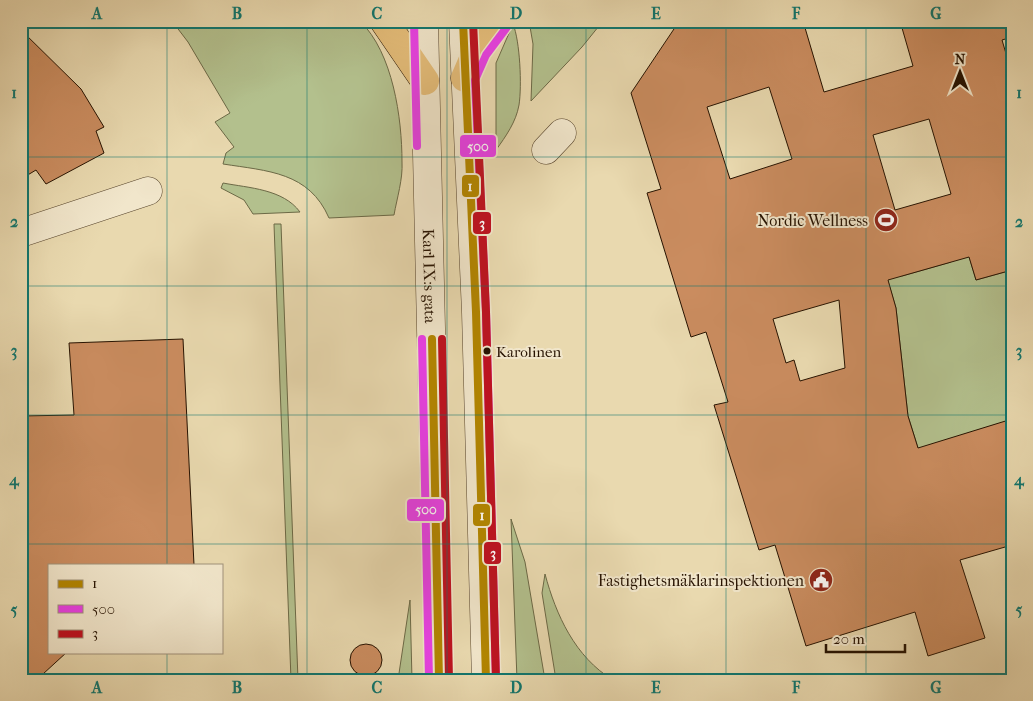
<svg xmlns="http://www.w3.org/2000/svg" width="1033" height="701" font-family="'IM FELL French Canon',serif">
	<rect width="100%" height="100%" fill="#e9d9af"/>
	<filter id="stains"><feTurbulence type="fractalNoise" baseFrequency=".004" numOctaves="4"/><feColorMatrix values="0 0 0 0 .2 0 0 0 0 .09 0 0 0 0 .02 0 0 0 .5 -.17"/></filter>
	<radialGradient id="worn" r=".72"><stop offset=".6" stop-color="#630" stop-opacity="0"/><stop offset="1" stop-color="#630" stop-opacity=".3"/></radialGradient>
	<g fill="#b3c08d" stroke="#6c6946">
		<path d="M172,21H360C393,53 402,118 402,162C403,179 397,198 394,215L329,218C309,172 268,171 223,164L226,153L234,147L215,122L230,113L188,42Z"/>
		<path d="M529,21H603L582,47L531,101L533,44Z"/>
		<path d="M513,24C520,41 522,86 519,105C516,122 506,136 496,150V63Z"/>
		<path d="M223,183C249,188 283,189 300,212L253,214L244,200L221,188Z"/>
		<path d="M274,224H281L298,680H291Z"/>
		<path d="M965,243L976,280L1012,270V419L924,467L908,416L896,308L885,271L902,276L951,262Z"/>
		<path d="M511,519L525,562L545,680H517Z"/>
		<path d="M545,574C556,615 575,657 613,680H556L542,593Z"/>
		<path d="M410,600L412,680H398Z"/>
	</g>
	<g fill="#ca8c5f" stroke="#261200" fill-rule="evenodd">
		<path d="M687,21H803L824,92L913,66L900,21H1012V37L1002,40L1012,74V270L976,280L969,257L888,280L896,308L908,416L918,448L1012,419V545L960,560L985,638L928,656L915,612L806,646L775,545L759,550L714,405L728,402L706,332L691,337L647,193L661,189L631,93L678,23ZM769,87L792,159L730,179L707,107ZM929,119L951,194L895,210L873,135ZM839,300L845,368L800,381L794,360L786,363L773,319Z"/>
		<path d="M21,30L81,89L104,127L96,131L104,153L46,184L36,170L21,179Z"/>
		<path d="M183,339L194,565H49V652H67L43,674L21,680V416L74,415L69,343Z"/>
		<circle cx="366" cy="660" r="16"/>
	</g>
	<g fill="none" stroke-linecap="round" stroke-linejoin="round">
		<g stroke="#57442c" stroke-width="29">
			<g id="minor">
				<path d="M546,150L562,133"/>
				<path d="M21,233L148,191"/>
			</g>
		</g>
		<g stroke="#57442c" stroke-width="29">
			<g id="tertiary">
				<path id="s1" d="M424,21L439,680"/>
				<path d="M463,21L476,312L486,680"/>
			</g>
		</g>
		<g stroke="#261200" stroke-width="29">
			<g id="motorway">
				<path d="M384,21L425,81"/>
				<path d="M465,78L477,50L499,21"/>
			</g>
		</g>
		<use href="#minor" stroke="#f1e6cb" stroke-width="28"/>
		<use href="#tertiary" stroke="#f1e6cb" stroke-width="28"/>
		<use href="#motorway" stroke="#e4bc78" stroke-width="28"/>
		<g stroke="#f1e6cb" stroke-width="11">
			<g id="bus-1">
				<path d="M463,21L476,312L486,680"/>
				<path d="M432,339L439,680"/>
			</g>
		</g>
		<g stroke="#f1e6cb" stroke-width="11">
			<g id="bus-2">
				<path d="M414,21L417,146"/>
				<path d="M422,339L429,680"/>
				<path d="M496,680L486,312L475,80L486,55L507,27"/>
			</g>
		</g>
		<g stroke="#f1e6cb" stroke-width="11">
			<g id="bus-3">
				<path d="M473,21L486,312L496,680"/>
				<path d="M442,339L449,680"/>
			</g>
		</g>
		<use href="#bus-1" stroke="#b28500" stroke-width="8"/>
		<use href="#bus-2" stroke="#e93fe6" stroke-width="8"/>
		<use href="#bus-3" stroke="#bd1220" stroke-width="8"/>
	</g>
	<path fill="none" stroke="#0f766e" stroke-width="1" stroke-opacity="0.55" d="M167,21V565M307,21V680M447,21V680M586,21V680M726,21V680M866,21V680M21,157H1012M21,286H1012M21,415H1012M21,544H1012M167,652V680"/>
	<defs>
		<g id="stadium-disc" transform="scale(1.25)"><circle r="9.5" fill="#8f2418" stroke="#f1e6cb"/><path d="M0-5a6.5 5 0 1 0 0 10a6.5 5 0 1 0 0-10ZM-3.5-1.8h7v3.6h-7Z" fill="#fff"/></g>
		<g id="civic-disc" transform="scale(1.25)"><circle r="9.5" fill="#8f2418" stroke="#f1e6cb"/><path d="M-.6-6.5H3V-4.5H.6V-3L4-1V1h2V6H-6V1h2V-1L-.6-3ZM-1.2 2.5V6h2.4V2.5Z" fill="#fff"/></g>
	</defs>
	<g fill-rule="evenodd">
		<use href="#stadium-disc" x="886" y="220"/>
		<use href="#civic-disc" x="821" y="580"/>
	</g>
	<circle fill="#261200" stroke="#f1e6cb" stroke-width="2" cx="487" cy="351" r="4.5"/>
	<g text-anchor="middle" stroke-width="4" stroke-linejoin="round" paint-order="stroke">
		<g font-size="15" fill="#261200" stroke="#f1e6cb" text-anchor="start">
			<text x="496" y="357">Karolinen</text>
		</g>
		<g font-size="16" fill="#261200" stroke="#f1e6cb" text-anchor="end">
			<text x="868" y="226">Nordic Wellness</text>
			<text x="804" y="586">Fastighetsmäklarinspektionen</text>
		</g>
		<g font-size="16" fill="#261200" stroke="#f1e6cb">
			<text dy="6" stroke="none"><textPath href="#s1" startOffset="255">Karl IX:s gata</textPath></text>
		</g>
	</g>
	<g stroke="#f1e6cb" stroke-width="2">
		<rect x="459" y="134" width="38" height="24" rx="5" fill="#e93fe6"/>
		<rect x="461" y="174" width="19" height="24" rx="5" fill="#b28500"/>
		<rect x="472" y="211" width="20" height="24" rx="5" fill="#bd1220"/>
		<rect x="406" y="498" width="39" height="24" rx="5" fill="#e93fe6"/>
		<rect x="472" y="503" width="19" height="24" rx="5" fill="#b28500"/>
		<rect x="483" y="541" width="19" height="24" rx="5" fill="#bd1220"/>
	</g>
	<g font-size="14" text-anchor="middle" font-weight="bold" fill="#fff">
		<text x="478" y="151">500</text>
		<text x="470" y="191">1</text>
		<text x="482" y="228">3</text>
		<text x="426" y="514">500</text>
		<text x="482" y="520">1</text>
		<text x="493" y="558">3</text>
	</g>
	<rect width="1033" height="701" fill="none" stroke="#e9d9af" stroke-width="55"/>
	<rect x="48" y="564" width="175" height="90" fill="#f1e6cb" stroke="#a0917a"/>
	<rect x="58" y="580" width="25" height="8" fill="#b28500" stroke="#a0917a"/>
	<text x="92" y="588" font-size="15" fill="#261200">1</text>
	<rect x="58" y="605" width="25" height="8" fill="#e93fe6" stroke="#a0917a"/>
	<text x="92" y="614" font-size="15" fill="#261200">500</text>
	<rect x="58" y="630" width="25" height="8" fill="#bd1220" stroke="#a0917a"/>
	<text x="92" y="638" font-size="15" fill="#261200">3</text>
	<g transform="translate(960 72)" stroke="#f1e6cb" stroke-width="4" paint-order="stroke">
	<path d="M0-4L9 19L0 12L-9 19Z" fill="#261200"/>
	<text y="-8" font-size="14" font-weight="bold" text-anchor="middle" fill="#261200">N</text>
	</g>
	<path d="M826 644v8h79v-8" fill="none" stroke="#261200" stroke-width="2.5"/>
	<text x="833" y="644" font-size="15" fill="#261200" stroke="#f1e6cb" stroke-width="4" paint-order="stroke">20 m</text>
	<rect x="28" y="28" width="978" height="646" fill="none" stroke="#0f766e" stroke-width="2"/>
	<g font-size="16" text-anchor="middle" font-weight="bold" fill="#0f766e">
		<text x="97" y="19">A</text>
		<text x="237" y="19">B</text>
		<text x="377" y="19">C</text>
		<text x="516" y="19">D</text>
		<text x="656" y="19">E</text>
		<text x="796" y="19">F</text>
		<text x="936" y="19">G</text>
		<text x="14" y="98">1</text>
		<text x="1019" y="98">1</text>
		<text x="14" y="227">2</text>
		<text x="1019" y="227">2</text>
		<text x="14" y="356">3</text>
		<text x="1019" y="356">3</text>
		<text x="14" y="485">4</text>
		<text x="1019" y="485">4</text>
		<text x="14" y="615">5</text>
		<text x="1019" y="615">5</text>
		<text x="97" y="693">A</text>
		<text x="237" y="693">B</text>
		<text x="377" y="693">C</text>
		<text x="516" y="693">D</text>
		<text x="656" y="693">E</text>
		<text x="796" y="693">F</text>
		<text x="936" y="693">G</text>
	</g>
	<rect width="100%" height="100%" filter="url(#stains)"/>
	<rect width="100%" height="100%" fill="url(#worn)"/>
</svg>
